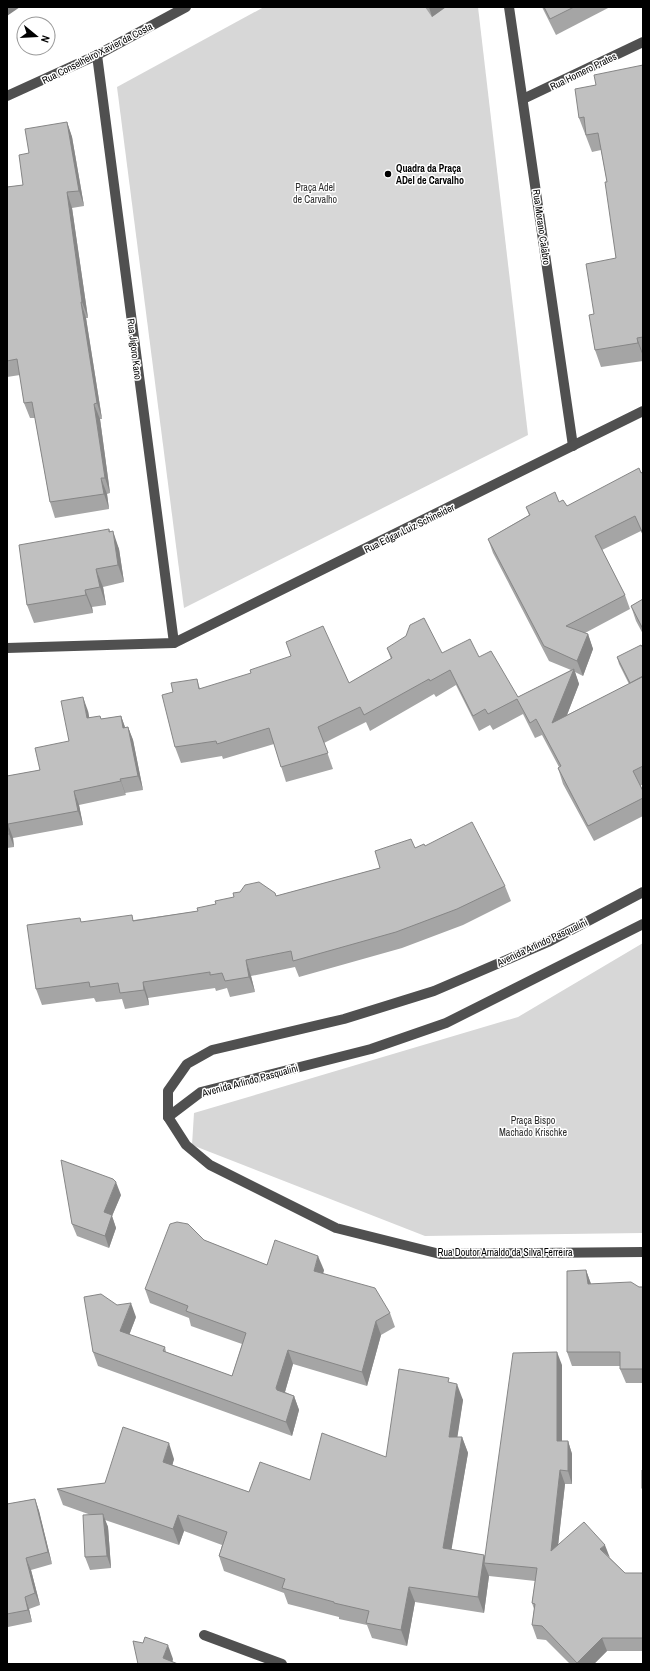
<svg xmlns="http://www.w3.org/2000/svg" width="650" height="1671" font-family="'Archivo Narrow',sans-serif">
	<rect width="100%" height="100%" fill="#fff"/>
	<g fill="#d7d7d7">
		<path d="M264,7H478L528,435L184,608L117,87Z"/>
		<path d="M643,943V1233L425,1236L192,1145L194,1113L518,1017Z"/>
	</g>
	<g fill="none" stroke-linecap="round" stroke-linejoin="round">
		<g stroke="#505050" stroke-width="10">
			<path d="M509,7L573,446"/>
			<path d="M97,55L174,643"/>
			<path d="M7,96L97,55L186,7"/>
			<path d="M523,99L643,42"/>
			<path d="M7,648L174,643L643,411"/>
			<path d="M168,1117V1091L187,1064L212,1050L344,1019L434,991L548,942L643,892"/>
			<path d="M168,1117L201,1092L371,1049L446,1023L643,924"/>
			<path d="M168,1117L186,1145L210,1165L336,1228L440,1254L643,1252"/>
			<path d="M204,1635L282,1664"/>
		</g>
	</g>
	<g fill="#a5a5a5">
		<path d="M425,7H446L432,17Z"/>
		<path d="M542,7H610L556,35Z"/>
		<path d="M643,65V361L601,367L595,350L594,314L616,258L607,182L601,150L592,152L579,118L596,85Z"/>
		<path d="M67,122L72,137L84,206L72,208L88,318H86L102,419H100L110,493L107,494L109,509L55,518L50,502L35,418H30L24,403L20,375L7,377V187L23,185L29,153Z"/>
		<path d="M643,472V536L641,531L602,550L625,595L630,609L585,633L588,634L593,649L583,676L575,672L579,684L567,715L629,684L619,664L617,657L643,648V784L640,786L643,791V816L594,841L563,784L558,768L559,767L542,735L535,738L523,714L493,730L490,725L479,731L456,685L436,697L434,694L370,731L366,722L324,743L333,769L286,782L274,744L223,759L222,756L181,763L175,747L173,692L197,679L200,689L349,683L391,659L387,648L479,657L518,697L571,670L549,661L493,553L488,539L529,515L526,507L559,502L567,506Z"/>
		<path d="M109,529L119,549L124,582L103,587L106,605L92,607L93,613L34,623L27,605Z"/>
		<path d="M643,599V634L636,621L631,606Z"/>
		<path d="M88,711L89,717L101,719L121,716L125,727H128L133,740L143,790L125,793L126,795L79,805L83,825L13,838L14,847L7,848V776L40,770L69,741Z"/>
		<path d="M425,846L505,886L511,901L463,925L402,948L299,977L295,967L251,976L255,992L230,997L227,988L216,991L215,988L148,998L149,1005L125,1009L122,999L96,1002L94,998L42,1005L36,989L80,918L81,922L134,920L198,911L275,893L276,896L380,868L415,848Z"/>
		<path d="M121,1195L112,1216L116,1228L109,1248L77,1236L72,1224Z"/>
		<path d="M204,1240L267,1265L324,1270L323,1274L390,1313L395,1327L381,1335L367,1386L293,1364L285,1392L294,1396L299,1410L292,1436L98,1366L93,1352L136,1317L129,1335L165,1347L166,1352L232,1376L242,1344L191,1326L189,1318L150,1303L145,1289Z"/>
		<path d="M586,1270L591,1284L643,1287V1383H626L620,1369V1366H572L567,1352Z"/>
		<path d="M562,1365V1441H568L572,1454V1484H565L558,1545L610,1558L625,1573H643V1651H607L594,1664H570L546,1640L537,1639L532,1625L534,1609L532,1603L535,1581L489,1576L484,1613L415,1602L407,1646L372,1638L367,1625L339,1619V1617L288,1604L284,1593L224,1571L219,1556L222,1545L184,1531L179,1545L105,1520L108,1527L111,1568L90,1570L85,1557L91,1515L63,1505L57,1489L105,1483L174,1459L172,1465L249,1492L310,1480L386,1457L451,1383L463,1400L457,1437H462L468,1453L451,1550L484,1555L485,1557Z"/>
		<path d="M35,1499L39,1511L52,1564L31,1570L40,1605L29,1609L32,1622L8,1627L7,1625V1504Z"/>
	</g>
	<g fill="#868686">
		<path d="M7,7H20L7,16Z"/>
		<path d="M429,7H446L432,17Z"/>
		<path d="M67,122L72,137L84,206L79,191Z"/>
		<path d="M67,192L72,208L88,318L82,302Z"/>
		<path d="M81,302L86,318L102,419L97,403Z"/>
		<path d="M637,338L643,354V356L638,343Z"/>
		<path d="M94,404L100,419L110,493L105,478Z"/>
		<path d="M101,478L107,494L109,509L104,494Z"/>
		<path d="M113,531L119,549L124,582L118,565Z"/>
		<path d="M96,569L103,587L106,605L100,587Z"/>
		<path d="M85,590L92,607L93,613L86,595Z"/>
		<path d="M588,634L593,649L583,676L577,661Z"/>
		<path d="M574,669L579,684L558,738L552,723Z"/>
		<path d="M83,697L88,711L92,732L87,718Z"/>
		<path d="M121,716L126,730L123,728Z"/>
		<path d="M128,727L133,740L143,790L138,776Z"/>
		<path d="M120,779L125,793L126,795L121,781Z"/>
		<path d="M74,791L79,805L83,825L78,811Z"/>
		<path d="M8,824L13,838L14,847L9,834Z"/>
		<path d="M246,960L251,976L255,992L249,977Z"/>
		<path d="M143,982L148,998L149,1005L144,990Z"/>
		<path d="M116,1182L121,1195L112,1216L116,1228L109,1248L105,1236L104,1212Z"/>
		<path d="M318,1256L324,1270L319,1286L314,1271Z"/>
		<path d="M586,1270L591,1284H588Z"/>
		<path d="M131,1303L136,1317L125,1346L120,1331Z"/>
		<path d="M376,1321L381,1335L367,1386L362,1372Z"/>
		<path d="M288,1350L293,1364L282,1402L276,1388Z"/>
		<path d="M557,1352L562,1365V1454L557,1441Z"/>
		<path d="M457,1384L463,1400L455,1453L449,1437Z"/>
		<path d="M294,1396L299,1410L292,1436L286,1422Z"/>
		<path d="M462,1437L468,1453L449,1564L443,1548Z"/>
		<path d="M568,1441L572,1454V1484L568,1471Z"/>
		<path d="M169,1443L174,1459L169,1478L163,1462Z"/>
		<path d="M560,1470L565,1484L556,1564L551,1551Z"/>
		<path d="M35,1499L39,1511L52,1564L48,1552Z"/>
		<path d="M103,1514L108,1527L111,1568L107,1556Z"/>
		<path d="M178,1515L184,1531L179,1545L173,1529Z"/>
		<path d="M605,1545L610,1558L600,1549Z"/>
		<path d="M484,1555L487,1563H484L489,1576L484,1613L478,1597Z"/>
		<path d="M26,1558L31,1570L40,1605L35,1593Z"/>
		<path d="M409,1587L415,1602L407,1646L401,1630Z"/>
		<path d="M25,1597L29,1609L32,1622L28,1610Z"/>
		<path d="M602,1638L607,1651L594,1664H577V1663Z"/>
		<path d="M168,1645L173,1659L172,1664L163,1658Z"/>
	</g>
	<g fill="#c0c0c0" stroke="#868686">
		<path d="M544,7H574L550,19Z"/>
		<path d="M643,65V337L637,338L638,343L595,350L589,315L594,314L586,264L616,258L605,182H607L598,133L586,135L584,117L579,118L575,89L596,85L594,75Z"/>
		<path d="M67,122L79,191L67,192L82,302H81L97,403L94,404L105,478H101L104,494L50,502L32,402L24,403L17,359L7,361V187L23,185L19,155L29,153L25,129Z"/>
		<path d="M639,468L641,473L643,472V534L635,516L595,536L625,595L566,626L588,634L577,661L544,646L488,539L530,515L526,507L555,492L559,502L563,500L567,506Z"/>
		<path d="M109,529V532L113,531L118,565L96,569L100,587L85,590L86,595L27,605L19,545Z"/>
		<path d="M643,599V629L631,606Z"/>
		<path d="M424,618L442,653L470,639L479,657L491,651L518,697L574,669L552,723L642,677L643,678V766L633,771L643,791V798L588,826L558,768L561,766L536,719L530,723L517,699L488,714L485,709L473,716L450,670L430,681L429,679L364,715L360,707L318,727L328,753L281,767L269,728L217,744L216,741L175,747L162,695L173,692L171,683L197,679L199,689L251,673L250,670L291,656L286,642L323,626L349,683L392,658L387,648L406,636L410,625Z"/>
		<path d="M641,645L643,648V676L630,683L617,657Z"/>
		<path d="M83,697L87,718L100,716L101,719L121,716L123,728L128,727L138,776L120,779L121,781L74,791L78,811L8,824L9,834H7V776L40,770L35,748L69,741L61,701Z"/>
		<path d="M472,822L505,886L457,909L396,932L293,961L291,951L246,960L249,977L225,981L222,973L210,975V972L143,982L144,990L120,993L118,983L90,987L89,982L36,989L27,925L80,918L81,922L132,915L133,921L198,911L197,908L216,904L215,901L234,897L233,893L240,892L245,885L259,882L275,893L276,896L380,868L375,851L411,839L415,848L424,844L425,846Z"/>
		<path d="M61,1160L113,1179L116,1182L104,1212L112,1215L105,1236L72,1224Z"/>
		<path d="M177,1222L188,1224L204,1240L267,1265L275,1240L318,1256L314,1271L375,1288L390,1313L376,1321L362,1372L288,1350L276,1388L277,1390L294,1396L286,1422L93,1352L84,1297L101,1294L117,1305L131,1303L120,1331L165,1347L163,1351L232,1376L246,1333L186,1311L188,1306L145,1289L170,1224Z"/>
		<path d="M586,1270L588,1284L631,1282L639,1287H643V1369H620V1352H567V1271Z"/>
		<path d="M557,1352V1441H568V1471L560,1470L551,1551L584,1522L605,1545L600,1549L625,1573H643V1638H602L577,1663L542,1626L532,1625L535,1604L532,1603L537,1568L484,1563L513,1353Z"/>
		<path d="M399,1369L449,1378L448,1382L457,1384L449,1437H462L443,1548L484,1555L478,1597L409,1587L401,1630L366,1623L369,1611L334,1603V1602L282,1588L285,1579L219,1556L227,1532L178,1515L173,1529L57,1489L105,1483L123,1427L169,1443L163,1462L249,1492L260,1462L310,1480L322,1433L386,1457Z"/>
		<path d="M642,1470H643V1490L642,1488Z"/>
		<path d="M35,1499L48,1552L26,1558L35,1593L25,1597L28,1610L7,1614V1504Z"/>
		<path d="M103,1514L107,1556L85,1557L83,1515Z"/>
		<path d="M145,1637L168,1645L163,1658L178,1664H138L133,1641L143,1643Z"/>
	</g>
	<circle fill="#000" stroke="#fff" stroke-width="1.5" cx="388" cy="174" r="4"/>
	<g text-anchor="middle" stroke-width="3" stroke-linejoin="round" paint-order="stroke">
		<g font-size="10" fill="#000" stroke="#fff">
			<text transform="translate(97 53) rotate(-27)" y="4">Rua Conselheiro Xavier da Costa</text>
			<text transform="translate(583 71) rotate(-26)" y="4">Rua Homero Prates</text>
			<text transform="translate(542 227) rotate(82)" y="4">Rua Morano Calabro</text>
			<text transform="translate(135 349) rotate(83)" y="4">Rua Jigoro Kano</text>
			<text transform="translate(409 528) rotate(-26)" y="4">Rua Edgar Luiz Schineider</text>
			<text transform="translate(542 942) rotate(-25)" y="4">Avenida Arlindo Pasqualini</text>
			<text transform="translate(250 1080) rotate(-15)" y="4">Avenida Arlindo Pasqualini</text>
			<text x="505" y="1256">Rua Doutor Arnaldo da Silva Ferreira</text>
		</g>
		<g font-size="10" font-weight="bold" fill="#000" stroke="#fff" text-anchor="start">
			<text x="396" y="172">Quadra da Praça<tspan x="396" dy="12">ADel de Carvalho</tspan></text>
		</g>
		<g font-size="10" fill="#2e2e2e" stroke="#fff">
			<text x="315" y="191">Praça Adel<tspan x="315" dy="12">de Carvalho</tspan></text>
			<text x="533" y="1124">Praça Bispo<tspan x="533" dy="12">Machado Krischke</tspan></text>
		</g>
	</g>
	<rect width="650" height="1671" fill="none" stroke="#000000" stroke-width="16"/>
	<g transform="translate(36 36) rotate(108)"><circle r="19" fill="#ffffff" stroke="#999999"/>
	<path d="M0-3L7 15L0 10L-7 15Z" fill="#000000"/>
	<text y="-6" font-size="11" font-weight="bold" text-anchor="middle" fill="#000000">N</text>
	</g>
</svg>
